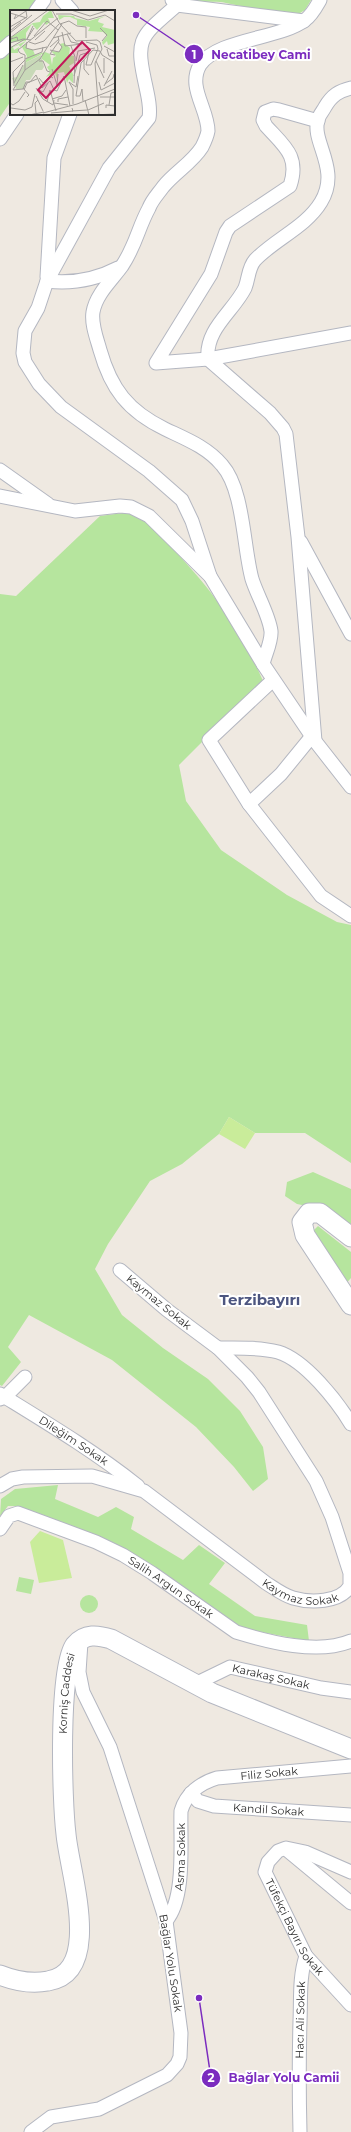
<svg xmlns="http://www.w3.org/2000/svg" width="351" height="2132" font-family="Montserrat,sans-serif">
	<rect width="100%" height="100%" fill="#efe9e1"/>
	<g fill="#b6e59e">
		<path d="M0,0H41L32,11H11V37L0,47Z"/>
		<path d="M187,0H311L305,10L300,13C275,13 250,8 226,3C214,0 200,4 187,0Z"/>
		<path d="M8,53L11,56V101L0,117V59Z"/>
		<path d="M123,513C128,514 134,514 138,516C153,523 164,539 175,551C214,593 240,628 263,681L179,765L186,801L221,850L287,895L337,922L351,925V1163L305,1133H255L229,1117L219,1134L182,1164L150,1181L108,1244L95,1269L122,1315L163,1348L208,1379L240,1411L263,1447L268,1479L253,1491L234,1467L196,1427L112,1360L29,1315L8,1347L21,1362L2,1386L0,1385V594L16,596L100,516Z"/>
		<path d="M313,1172L351,1189V1224L322,1209L297,1204L285,1196L287,1182Z"/>
		<path d="M318,1226L351,1252V1278L342,1288L314,1238V1230Z"/>
		<path d="M58,1485L55,1499L98,1517L116,1507L134,1517L131,1529L183,1560L199,1545L225,1563L209,1584L255,1616L307,1625L309,1641L245,1629L232,1624L168,1577L104,1539L18,1506H8L0,1516L1,1499L15,1489Z"/>
		<path d="M19,1577L34,1580L31,1594L16,1591Z"/>
		<circle cx="89" cy="1604" r="9"/>
	</g>
	<g fill="#c9ec9a">
		<path d="M229,1117L255,1133L245,1149L219,1134Z"/>
		<path d="M40,1531L63,1540L72,1578L39,1583L30,1542Z"/>
	</g>
	<g fill="none" stroke-linecap="round" stroke-linejoin="round">
		<g stroke="#b4b7c1" stroke-width="15">
			<g id="street">
				<path d="M62,0L72,11"/>
				<path d="M172,0L177,5L304,21"/>
				<path d="M177,5C139,38 135,38 146,87C148,97 151,107 149,118L109,168L47,281L38,308L25,331L23,353L25,362L39,384L61,407L149,471L182,500L192,521L210,576"/>
				<path d="M36,11L44,0"/>
				<path d="M0,52L11,42"/>
				<path d="M318,121L279,110L273,109L265,112L263,120L266,126C284,146 300,156 290,186L230,226L226,232L211,274L156,363L208,359L351,333"/>
				<path d="M0,139L17,114"/>
				<path d="M47,277L54,158L70,114"/>
				<path d="M47,281C73,284 95,280 118,268"/>
				<path d="M0,470L48,504"/>
				<path d="M0,496L75,511L120,506L131,507L149,516L210,576L263,664L315,741L351,787"/>
				<path d="M301,542L351,634"/>
				<path d="M263,664C265,655 272,641 271,631C269,615 257,595 252,579C243,546 244,490 222,465C207,447 186,439 165,429C128,411 111,389 100,350C97,339 91,324 93,312C96,294 112,280 122,266C136,245 138,228 149,208C152,200 158,194 163,187C175,172 192,163 202,147C204,143 207,137 208,131C208,109 187,87 200,65C217,39 280,39 305,20C312,15 316,7 320,0"/>
				<path d="M273,680L209,740L249,804L281,774L312,736"/>
				<path d="M315,741L298,537L286,434L283,428L270,413L208,359C205,329 233,312 245,288C249,278 248,268 255,260C275,239 306,227 321,202C341,169 311,142 318,120C319,115 323,111 325,107C332,95 339,91 351,88"/>
				<path d="M249,804L321,896L351,916"/>
				<path d="M218,1348C237,1348 259,1347 278,1352C305,1360 337,1401 351,1424"/>
				<path id="s1" d="M0,1394C47,1423 94,1451 138,1486"/>
				<path d="M0,1399L5,1397L25,1377"/>
				<path id="s2" d="M0,1486L12,1479L23,1477L92,1476L144,1491L266,1583C274,1588 283,1595 293,1598C310,1603 340,1603 350,1586V1573L332,1517L316,1481L259,1392L247,1377L218,1348L167,1310L120,1270"/>
				<path id="s3" d="M0,1529L9,1516L18,1513L96,1542L123,1555L152,1573L236,1632C269,1642 318,1655 351,1641"/>
				<path id="s4" d="M195,1684L230,1667L321,1688L351,1692"/>
				<path id="s5" d="M191,1793L198,1801L214,1806L351,1815"/>
				<path d="M287,1850L351,1903"/>
				<path id="s6" d="M351,1872L305,1852L286,1848L278,1851L268,1862L265,1872L306,1956L351,2005"/>
				<path id="s7" d="M166,1921C186,1898 180,1841 181,1811C186,1794 200,1783 217,1778L351,1766"/>
				<path d="M31,2132L51,2117L99,2109L167,2075L177,2064L180,2057L181,2033L166,1921L110,1747L83,1692L79,1672L81,1642"/>
				<path id="s8" d="M300,2132C299,2095 299,2058 300,2021C301,1999 299,1977 306,1956"/>
			</g>
		</g>
		<g stroke="#b4b7c1" stroke-width="21">
			<g id="secondary">
				<path d="M351,1237L320,1213H309L302,1222L305,1235L351,1305"/>
				<path id="s9" d="M0,1975C15,1981 32,1984 48,1981C104,1972 69,1871 66,1834C62,1802 58,1668 75,1645C85,1633 98,1635 111,1639L212,1693L351,1749"/>
			</g>
		</g>
		<use href="#street" stroke="#fff" stroke-width="13"/>
		<use href="#secondary" stroke="#fff" stroke-width="19"/>
	</g>
	<g text-anchor="middle" stroke-width="4" stroke-linejoin="round" paint-order="stroke">
		<g font-size="11" fill="#2e2e2e" stroke="#fff">
			<text transform="translate(159 1302) rotate(39)" y="4">Kaymaz Sokak</text>
			<text dy="4" stroke="none"><textPath href="#s1" startOffset="87">Dileğim Sokak</textPath></text>
			<text dy="4" stroke="none"><textPath href="#s2" startOffset="338">Kaymaz Sokak</textPath></text>
			<text dy="4" stroke="none"><textPath href="#s3" startOffset="196">Salih Argun Sokak</textPath></text>
			<text dy="4" stroke="none"><textPath href="#s4" startOffset="81">Karakaş Sokak</textPath></text>
			<text dy="4" stroke="none"><textPath href="#s9" startOffset="353">Korniş Caddesi</textPath></text>
			<text dy="4" stroke="none"><textPath href="#s7" startOffset="216">Filiz Sokak</textPath></text>
			<text dy="4" stroke="none"><textPath href="#s5" startOffset="82">Kandil Sokak</textPath></text>
			<text dy="4" stroke="none"><textPath href="#s7" startOffset="67">Asma Sokak</textPath></text>
			<text dy="4" stroke="none"><textPath href="#s6" startOffset="166">Tüfekçi Bayırı Sokak</textPath></text>
			<text transform="translate(171 1963) rotate(81)" y="4">Bağlar Yolu Sokak</text>
			<text dy="4" stroke="none"><textPath href="#s8" startOffset="112">Hacı Ali Sokak</textPath></text>
		</g>
		<g font-size="15" font-weight="bold" fill="#4d5680" stroke="#fff">
			<text x="260" y="1305">Terzibayırı</text>
		</g>
	</g>
	<g transform="translate(10 10)">
		<rect width="105" height="105" fill="#efe9e1"/>
		<path d="M41,0L44,8H38L40,12L36,15L34,12L27,20L22,14L16,23V31L10,37L9,35L3,37L4,40L9,37L8,43H0V38L16,31L0,32V28L23,13L30,12L33,6ZM48,5L64,6L65,8L79,11L96,6L89,9L88,12L94,14L92,17L105,20V33L98,35L97,31L93,35L92,32L97,26L93,22L78,21L80,17L67,15V10L60,7H54L49,10ZM17,33L16,38L23,40L25,45L35,42L40,44L42,55L43,48L46,46L41,41L49,42L52,37L50,34L54,33L60,38L59,45L64,46V53L59,56L63,64V73L59,69L57,73L54,62L48,63L47,69L45,63L36,67L40,62L37,57L40,55L32,49V44L15,53L17,46L12,37Z" fill="#b6e59e"/>
		<path d="M31,45L34,57L32,60H26L20,70H16L14,79H6L2,68L7,67L15,53Z" fill="#c8d9b8"/>
		<path fill="none" stroke="#a29e99" stroke-width="1" d="M42,0L50,14L66,31L87,30L90,32L92,39L85,53L89,105M61,0L80,6L99,0M0,3L17,8M46,4H61L78,10L95,5L105,11M6,5L4,9L16,1L17,7M50,14L59,11L67,16L76,17V28M0,17L17,7M90,18L97,25L92,31M0,21L11,12M52,22L55,36L72,34M0,23L22,5M57,24L61,32L71,34M24,26L37,11L48,20M0,28L38,0M3,28L1,29L7,27L8,31M43,28L61,23M17,29L23,16M17,29L24,18M25,30L35,21M17,32L16,38L23,40L37,37M19,32L25,34L34,31L49,14M0,33L13,29L21,30M61,36L65,47L64,73M94,36L105,42M40,37L49,29M0,38L15,29M97,39L99,46H105M40,40L49,42L52,37L48,32M45,45L40,44L49,31L48,26M92,45L105,53M15,49L32,42L33,37M74,50V59L79,65M29,51H33L37,61L40,62M66,51L68,41L85,38M86,51L94,68M0,52L13,47M42,59L47,75L48,64M15,60V45L10,43L8,40L48,8M94,63V48M64,66L70,45L79,42L76,55H81L88,39L87,35L76,32M29,68L33,73L40,66L43,68M89,72L91,80L105,73M4,73L13,55M95,74L103,68L104,64M4,76L3,62L15,50M94,76L102,61M13,78L19,85L17,87M26,78L33,89L43,95L44,90M27,79L33,82L38,73M3,80L13,79L16,72H20L26,65L32,78L40,71L44,80L47,81L54,66L60,96M3,80L15,60L30,49L52,14M14,80L17,73L27,69M40,80L46,101M26,86L33,101M90,87H105M42,89L52,86L56,80M75,90L79,105M73,91L72,79L70,86H66L71,53L83,40L90,41L92,45M37,92L40,80M48,92V89L58,87M0,93L3,95L9,91L15,82M44,93L58,95M63,94V79L59,72L66,77L68,66M99,95L101,83L105,82M1,98L15,100L22,97L25,84M96,98V95L105,96M78,100L94,93M62,101L77,100M26,103L25,93L28,90M33,103L67,94L105,79M41,103L63,101L62,98M19,105L34,102M82,105L105,104M84,105H97"/>
		<path fill="#c2185b" fill-opacity="0.15" stroke="#c2185b" stroke-width="2" d="M72,32L80,40L36,88L28,80Z"/>
		<rect width="105" height="105" fill="none" stroke="#2e2e2e" stroke-width="2"/>
	</g>
	<path fill="none" stroke="#7b2cbf" stroke-width="1.5" d="M136 15L194 54M199 1998L211 2078"/>
	<g fill="#7b2cbf" stroke="#fff" stroke-width="1.5">
		<circle cx="136" cy="15" r="4"/>
		<circle cx="199" cy="1998" r="4"/>
		<circle cx="194" cy="54" r="10"/>
		<circle cx="211" cy="2078" r="10"/>
	</g>
	<g font-size="12" text-anchor="middle" font-weight="bold" fill="#fff">
		<text x="194" y="59">1</text>
		<text x="211" y="2082">2</text>
	</g>
	<g font-size="12" text-anchor="middle" font-weight="bold" fill="#7b2cbf" stroke="#fff" stroke-width="4" stroke-linejoin="round" paint-order="stroke">
		<text x="261" y="59">Necatibey Cami</text>
		<text x="284" y="2082">Bağlar Yolu Camii</text>
	</g>
</svg>
